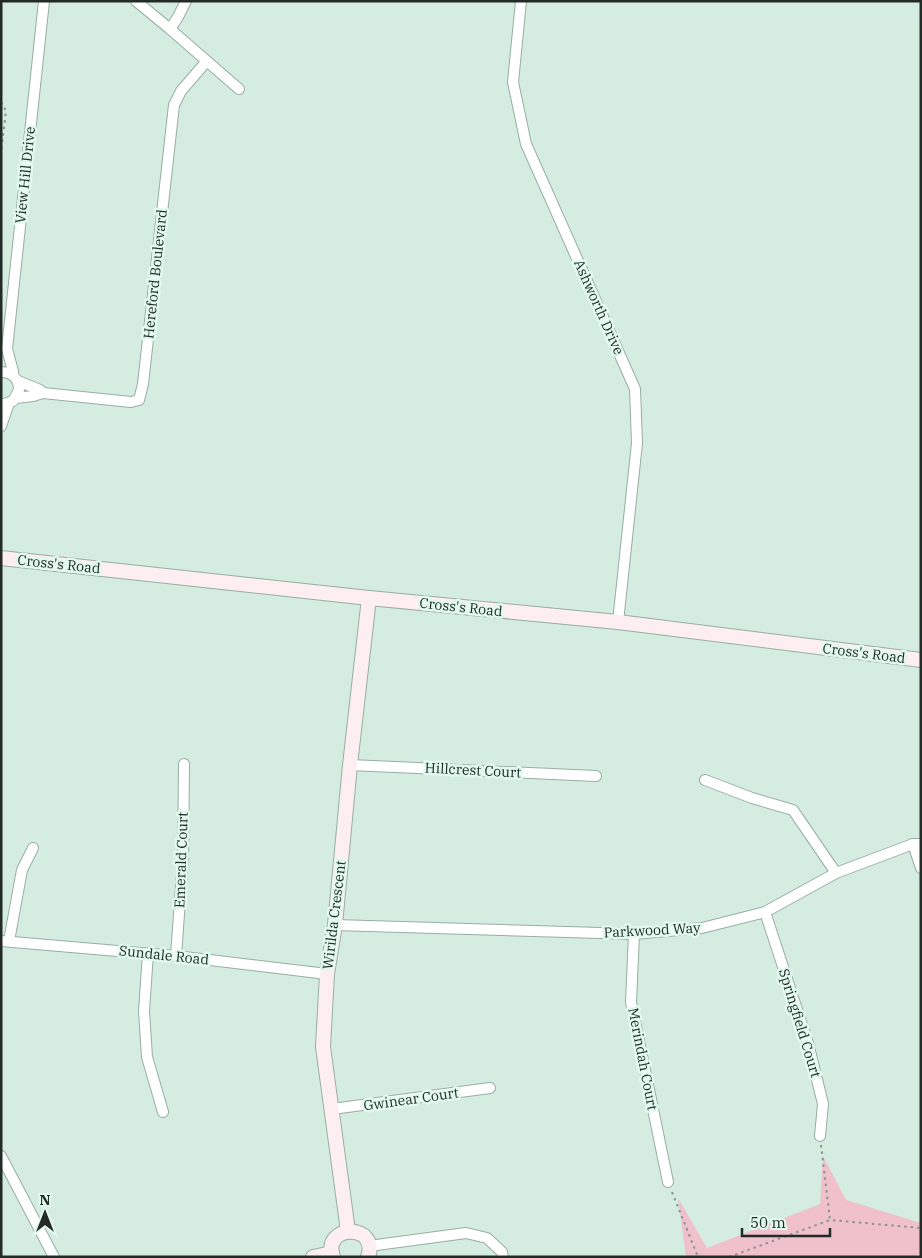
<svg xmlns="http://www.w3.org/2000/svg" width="922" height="1258" font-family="'IBM Plex Serif',serif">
	<rect width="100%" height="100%" fill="#d5ede0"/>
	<path fill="#f1c1cb" d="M823,1156L846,1200L921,1223V1254L908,1257H686L678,1198L707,1248L820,1204Z"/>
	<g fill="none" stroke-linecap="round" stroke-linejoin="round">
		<g stroke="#98aea2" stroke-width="12">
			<g id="street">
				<path d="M136,1L170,29L239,89"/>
				<path d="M521,1L513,82L526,144L635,389L637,443L618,622"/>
				<path d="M170,29L178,17L186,1"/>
				<path d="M1,372C12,372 19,379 19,390L13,401L1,405"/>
				<path d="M12,375L13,371L7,349L44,1"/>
				<path d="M18,381L40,390L43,393L131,402L139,400L143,384L174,105L181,91L206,62"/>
				<path d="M16,398L33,396L43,393"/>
				<path d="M1,426L9,403"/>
				<path d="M350,765L596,776"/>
				<path d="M705,780L752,798L793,810L836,873"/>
				<path d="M913,844L921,868"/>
				<path d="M765,912L808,1043L823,1104L820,1136"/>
				<path d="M335,925L634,934L702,928L765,912L836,873L913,844H921"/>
				<path d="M634,934L631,1002L668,1182"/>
				<path d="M1,941L176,956L327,974"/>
				<path d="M9,941L22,870L33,848"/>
				<path d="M148,953L144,1011L147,1057L163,1112"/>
				<path d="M176,956L183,858L184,764"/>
				<path d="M332,1109L490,1088"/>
				<path d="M1,1156L54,1257"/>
				<path d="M369,1246L466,1233L487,1238L502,1252L503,1257"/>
			</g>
		</g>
		<g stroke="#98aea2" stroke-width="16">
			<g id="secondary">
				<path d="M1,558L369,598L618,622L921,660"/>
				<path d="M348,1231L323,1047L327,974L335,925L350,765L369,598"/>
				<path d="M313,1257L332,1253"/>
				<path d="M333,1257C321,1224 380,1223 368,1257"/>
			</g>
		</g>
		<g stroke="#85978d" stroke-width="2" stroke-dasharray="2.5 4" stroke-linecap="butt">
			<path d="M1,102L6,111L1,152"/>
			<path d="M821,1145L830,1220"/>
			<path d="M672,1192L698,1257"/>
			<path d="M729,1257L830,1220L921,1228"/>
		</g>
		<use href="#street" stroke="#fff" stroke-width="10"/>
		<use href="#secondary" stroke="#fdeef1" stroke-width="14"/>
	</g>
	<g text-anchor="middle" stroke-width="5" stroke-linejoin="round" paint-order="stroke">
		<g font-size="14" fill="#222b26" stroke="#e2faee">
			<text transform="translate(25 175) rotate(-84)" y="5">View Hill Drive</text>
			<text transform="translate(155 274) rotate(-84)" y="5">Hereford Boulevard</text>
			<text transform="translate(599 307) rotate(66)" y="5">Ashworth Drive</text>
			<text transform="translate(59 564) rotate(6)" y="5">Cross's Road</text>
			<text transform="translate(461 607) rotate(6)" y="5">Cross's Road</text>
			<text transform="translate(864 653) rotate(7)" y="5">Cross's Road</text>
			<text transform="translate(473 770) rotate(3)" y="5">Hillcrest Court</text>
			<text transform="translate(181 860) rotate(-88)" y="5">Emerald Court</text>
			<text transform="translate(334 915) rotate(-83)" y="5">Wirilda Crescent</text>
			<text transform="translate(652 930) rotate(-3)" y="5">Parkwood Way</text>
			<text transform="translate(164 955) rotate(6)" y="5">Sundale Road</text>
			<text transform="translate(800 1023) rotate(73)" y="5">Springfield Court</text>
			<text transform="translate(643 1059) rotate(79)" y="5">Merindah Court</text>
			<text transform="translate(411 1099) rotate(-8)" y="5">Gwinear Court</text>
		</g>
	</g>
	<rect width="922" height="1258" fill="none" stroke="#222b26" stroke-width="5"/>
	<g transform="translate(45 1213)" stroke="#e2faee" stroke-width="4" paint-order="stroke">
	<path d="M0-4L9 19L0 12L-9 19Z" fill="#222b26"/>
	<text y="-8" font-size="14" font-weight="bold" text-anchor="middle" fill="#222b26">N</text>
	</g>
	<path d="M742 1228v8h88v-8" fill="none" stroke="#222b26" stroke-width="2.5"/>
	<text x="750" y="1228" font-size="15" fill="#222b26" stroke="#e2faee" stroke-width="4" paint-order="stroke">50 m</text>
</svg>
